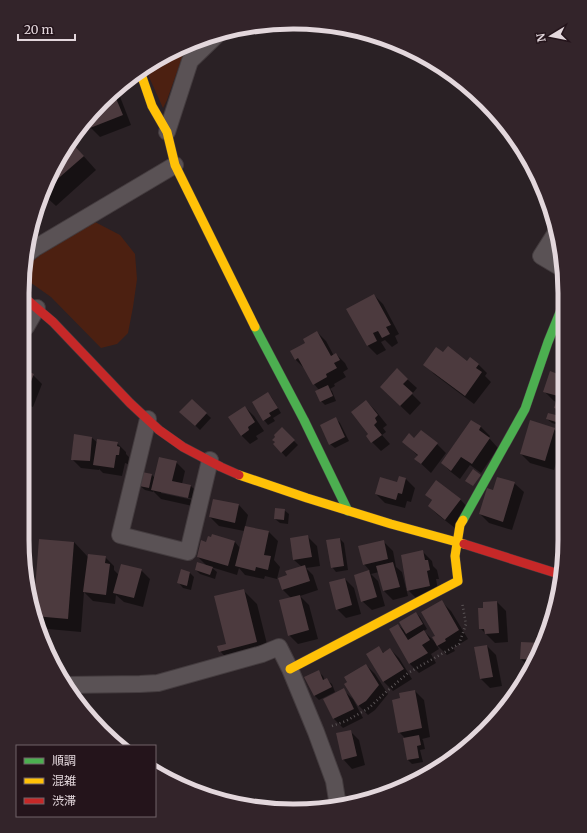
<svg xmlns="http://www.w3.org/2000/svg" width="587" height="833" font-family="Merriweather,'Noto Sans JP',serif">
	<rect width="100%" height="100%" fill="#2a2125"/>
	<g fill="#4c2011">
		<path d="M201,39L183,55L167,100L163,108L145,68L158,58Z"/>
		<path d="M95,222L120,235L135,254L137,279L133,307L128,333L117,344L101,348L51,297L27,280V266L57,241Z"/>
	</g>
	<g fill="#0007" fill-rule="evenodd">
		<path d="M114,89L119,94L131,125L100,137L91,128L89,121Z"/>
		<path d="M71,142L96,170L56,206L44,195L58,158Z"/>
		<path d="M374,295L383,304L399,334L395,336L398,343L392,347L385,340L381,342L386,350L377,355L368,346L348,310Z"/>
		<path d="M317,332L326,341L334,356L336,354L345,363L348,369L343,372L346,377L334,384L335,386L330,389L332,391L336,401L325,405L321,401L319,390L314,384L304,368L295,359L306,343Z"/>
		<path d="M443,354L467,362L478,364L487,373L485,376L491,382L474,404L434,374L425,364Z"/>
		<path d="M397,370L417,388L412,394L421,403L410,415L390,396Z"/>
		<path d="M25,371L33,375L42,384L33,407L24,404Z"/>
		<path d="M551,372L563,377L564,416L555,407L557,402L554,401L545,392Z"/>
		<path d="M268,393L272,398L281,413L273,418L275,421L268,425L264,420Z"/>
		<path d="M192,400L211,418L200,430L181,412Z"/>
		<path d="M366,401L375,410L387,425L383,428L386,432L382,435L390,444L381,451L372,442L370,434Z"/>
		<path d="M245,407L254,416L264,431L256,436L258,439L250,444L241,435Z"/>
		<path d="M335,418L340,423L349,441L335,448L330,444Z"/>
		<path d="M564,418V427L552,423L547,419Z"/>
		<path d="M472,421L481,427L490,436L489,438L498,448L481,473L470,465L460,479L451,472L442,463Z"/>
		<path d="M282,429L298,445L286,457L274,444Z"/>
		<path d="M554,429L563,438L554,470L530,463L521,454Z"/>
		<path d="M421,431L437,444L446,453L431,473L416,459L418,456L404,442L415,439Z"/>
		<path d="M74,436L92,438L98,443H117L126,452V454L129,457L128,464L125,463L122,476L103,473L99,469V470L81,468L72,459Z"/>
		<path d="M24,437L29,442L31,462L23,463Z"/>
		<path d="M176,462L185,471L182,484L191,486L200,495L197,507L161,499L153,491V492L145,490L140,486L152,475L155,478ZM161,491L193,499V500L161,493Z"/>
		<path d="M406,479L415,488L411,502L407,501L405,508L385,503L376,494Z"/>
		<path d="M514,483L524,492L512,530L489,523L480,514L494,491Z"/>
		<path d="M426,495L460,499L469,509L455,528L438,515L429,506L433,501Z"/>
		<path d="M214,500L239,505L248,515L245,527L269,532L278,541L274,560L280,567L277,579L265,576L264,579L245,575L239,568L237,575L211,567L217,572L215,579L200,574L196,570L208,567L198,557L207,543L235,542L240,548L244,531L219,526L210,517Z"/>
		<path d="M284,510L289,514L288,524L280,523L275,519Z"/>
		<path d="M308,537L317,546L320,566L306,568L313,575L318,590L300,596L309,605L318,639L298,644L289,635L291,598L283,590L279,578L288,576L302,567L294,560Z"/>
		<path d="M340,539L344,543L348,570L336,572L332,567Z"/>
		<path d="M74,542L88,557H105L114,566V570L119,575L141,570L150,579L143,607L124,602L116,595L115,604L93,601L84,592L81,632L48,629L34,616Z"/>
		<path d="M384,542L393,551L396,567L402,572L408,596L393,600L384,591L379,572L371,574L378,581L385,606L372,610L362,601L355,575L370,571L364,564Z"/>
		<path d="M423,552L432,561L433,566L437,570L439,579H436L439,595L417,599L406,588H408Z"/>
		<path d="M181,571L190,573L194,577L191,590L183,588L179,583Z"/>
		<path d="M345,579L354,588L361,614L346,618L337,609Z"/>
		<path d="M243,590L257,604L270,656L233,665L220,651L227,645Z"/>
		<path d="M442,602L451,611L468,639L453,648L455,651L447,655L436,644L439,649L431,654L436,663L419,673L410,664L390,630L398,625L405,631L416,613L420,617L427,629L424,631L436,643Z"/>
		<path d="M497,602L506,611L508,642L495,643L480,628L484,609Z"/>
		<path d="M522,643L543,644L537,659L532,668H530L521,659Z"/>
		<path d="M487,646L496,655L502,686L490,688L481,679L475,648Z"/>
		<path d="M378,647L384,653L390,649L399,658L412,679L393,691L384,682L367,654Z"/>
		<path d="M366,665L375,674L388,694L375,710L368,715L359,706L345,684Z"/>
		<path d="M318,671L323,676L325,681L327,680L332,684L335,692L319,700L314,695Z"/>
		<path d="M343,690L353,699L363,718L343,728L334,719L324,700Z"/>
		<path d="M415,691L424,700L430,737L422,739L423,740L425,749L420,750L423,762L412,764L408,760L404,737L399,732L401,699Z"/>
		<path d="M350,731L359,740L365,765L352,769L343,759Z"/>
	</g>
	<g fill="#4c3a3e">
		<path d="M113,91L123,115L90,128L88,122Z"/>
		<path d="M71,142L84,156L46,189L58,158Z"/>
		<path d="M374,294L391,325L386,327L390,334L382,338L378,331L373,333L377,341L367,346L346,309Z"/>
		<path d="M317,331L331,356L336,353L340,360L334,363L337,368L326,374L327,377L313,385L298,358L295,360L290,351L305,343L303,339Z"/>
		<path d="M448,346L467,361L470,357L479,364L476,368L482,372L465,396L423,365L436,347L443,352Z"/>
		<path d="M397,368L408,379L403,384L413,393L400,406L380,387Z"/>
		<path d="M25,370L34,374L25,396Z"/>
		<path d="M550,371L563,376L564,411L554,408L558,396L543,392Z"/>
		<path d="M328,385L333,396L320,402L315,391Z"/>
		<path d="M268,392L278,408L269,413L271,416L263,421L252,402Z"/>
		<path d="M192,399L207,413L195,426L179,412Z"/>
		<path d="M366,400L378,415L375,418L377,422L374,425L382,435L371,443L366,436L368,434L351,412Z"/>
		<path d="M245,406L255,422L248,427L249,430L241,436L228,417Z"/>
		<path d="M548,413L564,417L563,424L546,419Z"/>
		<path d="M336,417L345,437L329,445L320,425Z"/>
		<path d="M471,420L481,426L479,430L490,438L472,464L461,457L451,471L441,463Z"/>
		<path d="M530,420L555,428L545,461L520,454Z"/>
		<path d="M282,427L295,440L281,453L273,444L275,442L272,440L275,437L274,435Z"/>
		<path d="M421,430L438,443L421,464L414,459L418,455L402,442L409,433L414,438Z"/>
		<path d="M74,434L92,437L90,461L71,460Z"/>
		<path d="M97,439L118,442L117,446L120,447L119,455H116L114,468L93,465Z"/>
		<path d="M159,457L177,461L172,481L191,485L188,498L151,490Z"/>
		<path d="M473,469L481,475L473,486L465,481Z"/>
		<path d="M142,472L152,474L149,488L139,486Z"/>
		<path d="M399,476L406,478L402,494L398,493L396,500L375,494L380,477L397,482Z"/>
		<path d="M497,477L515,482L503,522L479,514L487,488L493,490Z"/>
		<path d="M436,480L461,499L445,520L428,506L432,500L425,495Z"/>
		<path d="M213,499L239,504L235,523L209,517Z"/>
		<path d="M275,508L285,509L284,520L274,519Z"/>
		<path d="M245,526L269,531L264,555L271,556L268,570L256,567L255,571L235,566Z"/>
		<path d="M212,534L235,541L228,566L197,557L201,540L206,542L208,536L211,537Z"/>
		<path d="M308,535L312,557L293,560L290,538Z"/>
		<path d="M340,538L344,566L331,568L326,540Z"/>
		<path d="M39,539L74,542L68,619L34,616L33,615Z"/>
		<path d="M384,540L388,559L363,565L358,546Z"/>
		<path d="M423,550L425,560H428L430,570L427,571L430,586L407,591L401,555Z"/>
		<path d="M88,554L106,556L105,563L110,564L106,595L83,592Z"/>
		<path d="M197,562L213,567L210,575L195,570Z"/>
		<path d="M393,562L400,587L383,591L376,566Z"/>
		<path d="M121,564L142,569L134,598L113,593Z"/>
		<path d="M305,565L310,581L282,590L278,578L287,575L285,571Z"/>
		<path d="M181,569L190,572L187,586L177,583Z"/>
		<path d="M369,570L377,597L361,602L354,575Z"/>
		<path d="M345,578L352,605L336,610L329,582Z"/>
		<path d="M244,589L257,642L219,652L217,646L226,644L214,596Z"/>
		<path d="M300,595L309,630L288,636L279,600Z"/>
		<path d="M442,600L459,630L445,639L446,641L437,646L432,637L435,636L421,612Z"/>
		<path d="M497,601L499,633L485,634L484,629H479L478,608H483V602Z"/>
		<path d="M416,612L423,624L406,634L399,622Z"/>
		<path d="M398,624L408,640L424,630L430,640L422,645L428,653L409,664L389,629Z"/>
		<path d="M521,642L543,643L537,660L520,659Z"/>
		<path d="M487,645L493,677L480,679L474,647Z"/>
		<path d="M379,646L383,653L390,648L404,669L383,682L366,654Z"/>
		<path d="M366,664L379,685L366,701L358,706L344,684L347,682L344,677Z"/>
		<path d="M319,670L323,680L327,678L332,687L314,696L304,677Z"/>
		<path d="M344,688L354,709L333,719L323,699Z"/>
		<path d="M415,690L422,728L398,733L392,700L400,698L399,693Z"/>
		<path d="M351,730L357,756L342,760L336,733Z"/>
		<path d="M419,735L421,745L417,746L419,758L407,760L403,738Z"/>
	</g>
	<g fill="none" stroke-linecap="round" stroke-linejoin="round">
		<g stroke="#443c3f" stroke-width="18">
			<g id="street">
				<path d="M167,132L190,61L218,34"/>
				<path d="M555,234L541,256L563,269"/>
				<path d="M27,254L35,248L175,165"/>
				<path d="M26,327L37,308"/>
				<path d="M148,419L120,535L188,552L210,460"/>
				<path d="M65,685L140,684L158,683L262,654L279,647L290,669L316,732L334,781L338,806"/>
			</g>
		</g>
		<g stroke="#443c3f" stroke-width="10">
			<g id="fast">
				<path d="M255,327L304,420L348,511"/>
				<path d="M463,520L525,409L548,342L563,305"/>
			</g>
		</g>
		<g stroke="#443c3f" stroke-width="10">
			<g id="slow">
				<path d="M140,71L152,106L167,132L175,165L255,327"/>
				<path d="M239,475L307,498L391,524L464,544"/>
				<path d="M290,669L458,581L455,556L460,525L463,520"/>
			</g>
		</g>
		<g stroke="#443c3f" stroke-width="10">
			<g id="jam">
				<path d="M26,299L53,322L130,403L159,430L183,447L221,467L239,475"/>
				<path d="M464,544L562,575"/>
			</g>
		</g>
		<path stroke="#5a5456" stroke-width="2.5" stroke-dasharray="1 3" stroke-linecap="butt" d="M332,726L346,721L369,708L386,692L408,673L459,644L466,624L462,602"/>
		<use href="#street" stroke="#5a5255" stroke-width="16"/>
		<use href="#fast" stroke="#4caf50" stroke-width="9"/>
		<use href="#slow" stroke="#ffc107" stroke-width="9"/>
		<use href="#jam" stroke="#c62828" stroke-width="9"/>
	</g>
	<path d="M0 0H587V833H0ZM293 29H294A264 264 0 0 1 558 293V540A264 264 0 0 1 294 804H293A264 264 0 0 1 29 540V293A264 264 0 0 1 293 29Z" fill="#33242a" fill-rule="evenodd"/>
	<path fill="none" stroke="#e3d7dc" stroke-width="5" d="M293 29H294A264 264 0 0 1 558 293V540A264 264 0 0 1 294 804H293A264 264 0 0 1 29 540V293A264 264 0 0 1 293 29Z"/>
	<rect x="16" y="745" width="140" height="72" fill="#24141b" stroke="#706268"/>
	<rect x="24" y="758" width="20" height="6" fill="#4caf50" stroke="#706268"/>
	<text x="52" y="765" font-size="12" fill="#e3d7dc">順調</text>
	<rect x="24" y="778" width="20" height="6" fill="#ffc107" stroke="#706268"/>
	<text x="52" y="785" font-size="12" fill="#e3d7dc">混雑</text>
	<rect x="24" y="798" width="20" height="6" fill="#c62828" stroke="#706268"/>
	<text x="52" y="805" font-size="12" fill="#e3d7dc">渋滞</text>
	<g transform="translate(551 36) rotate(260)" stroke="#24141b" stroke-width="3" paint-order="stroke">
	<path d="M0-3L7 15L0 10L-7 15Z" fill="#e3d7dc"/>
	<text y="-6" font-size="11" font-weight="bold" text-anchor="middle" fill="#e3d7dc">N</text>
	</g>
	<path d="M18 34v6h57v-6" fill="none" stroke="#e3d7dc" stroke-width="2"/>
	<text x="24" y="34" font-size="12" fill="#e3d7dc" stroke="#24141b" stroke-width="3" paint-order="stroke">20 m</text>
</svg>
